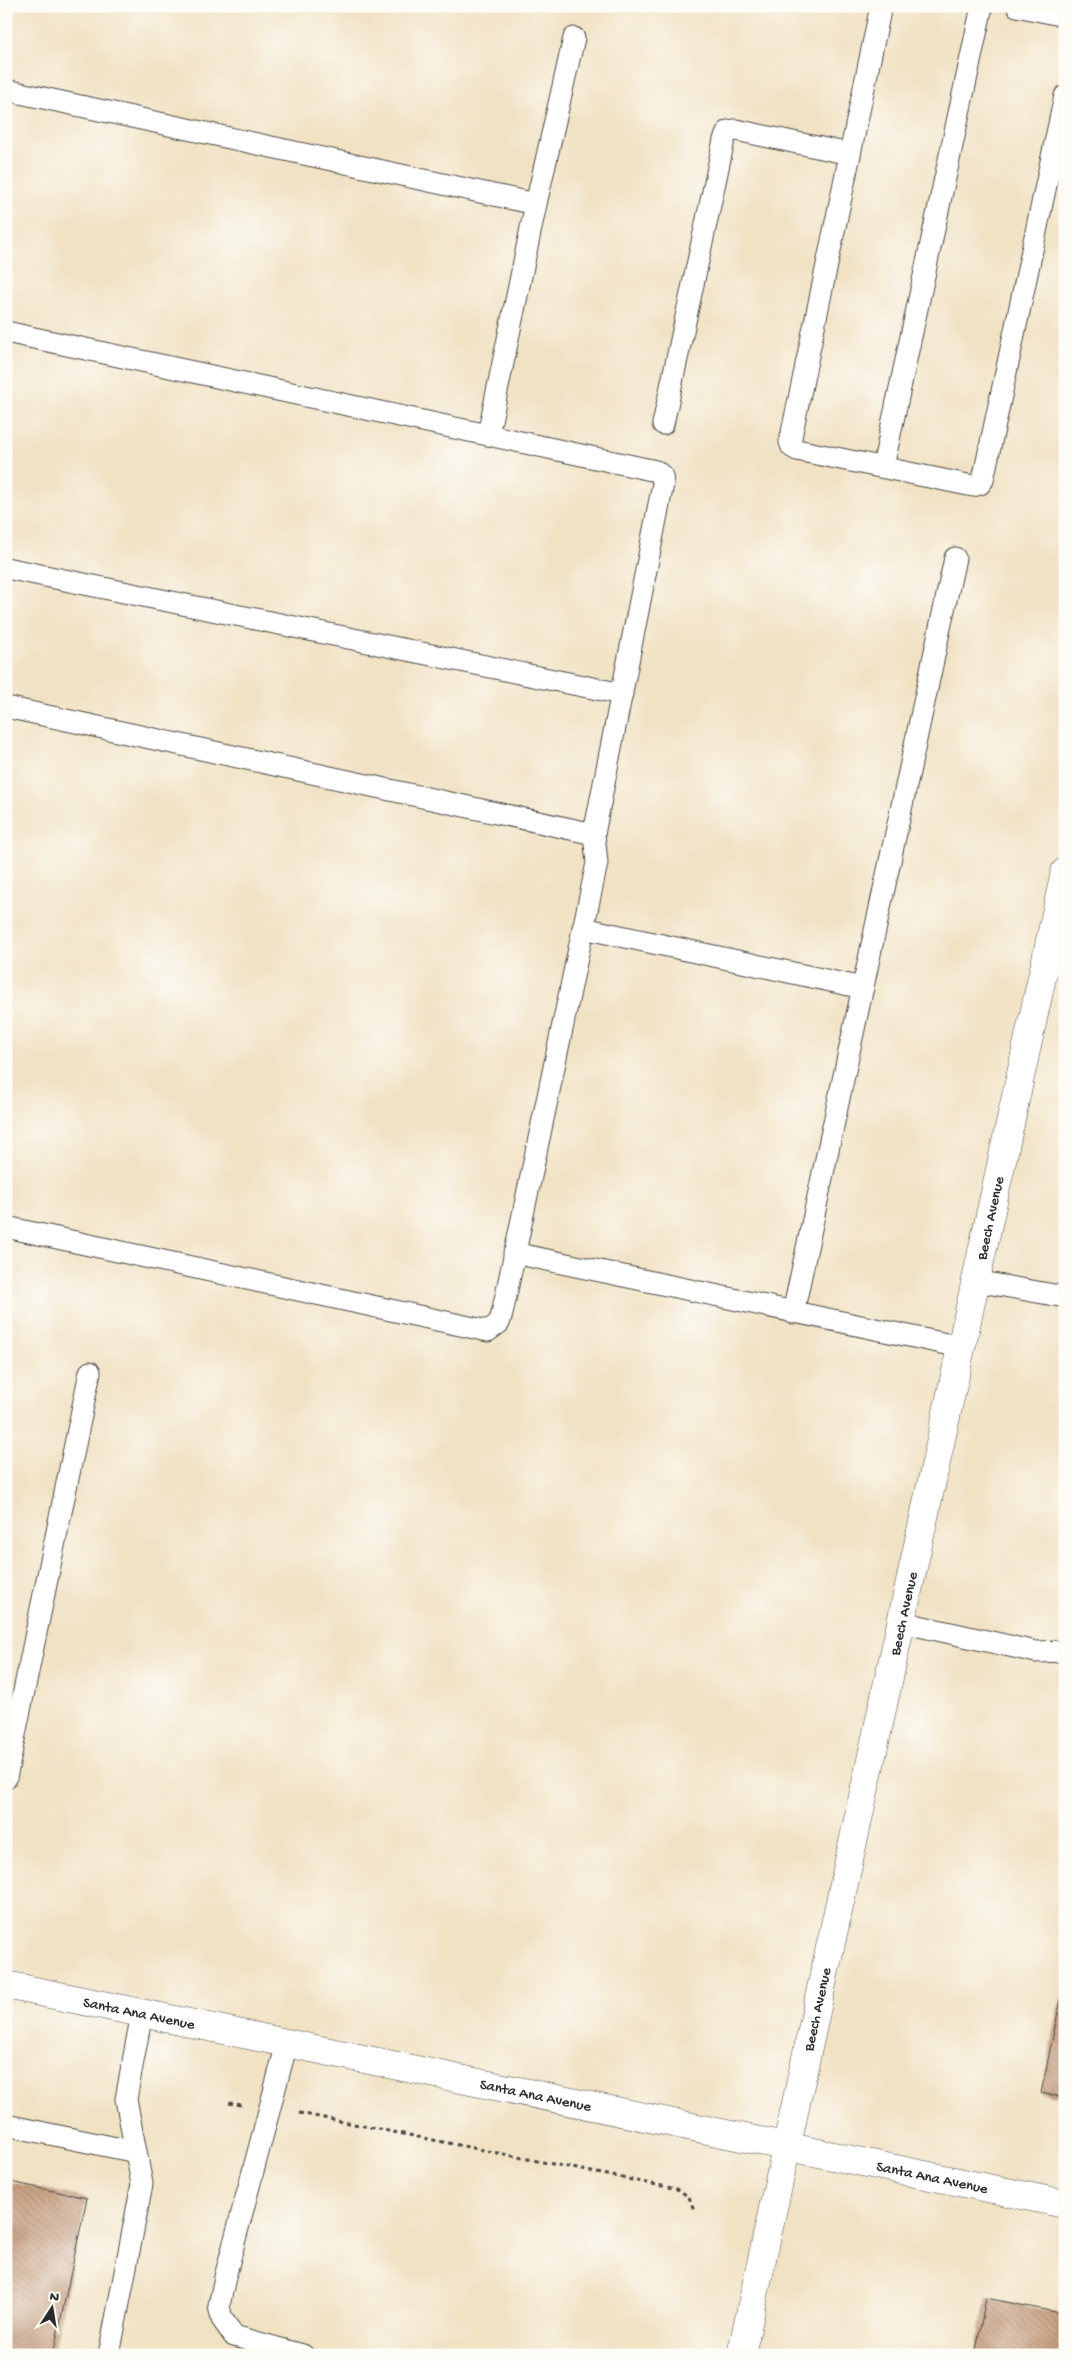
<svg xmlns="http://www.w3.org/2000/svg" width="1071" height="2361" font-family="'Gochi Hand',sans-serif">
	<defs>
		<pattern id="building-back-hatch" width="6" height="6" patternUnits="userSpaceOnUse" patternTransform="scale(1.25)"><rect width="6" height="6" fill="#c69b7c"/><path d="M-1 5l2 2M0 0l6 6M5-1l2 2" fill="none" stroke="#a17f66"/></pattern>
	</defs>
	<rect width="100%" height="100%" fill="#fdfcf7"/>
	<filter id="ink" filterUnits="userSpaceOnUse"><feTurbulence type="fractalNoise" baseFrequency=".02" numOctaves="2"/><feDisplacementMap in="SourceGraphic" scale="10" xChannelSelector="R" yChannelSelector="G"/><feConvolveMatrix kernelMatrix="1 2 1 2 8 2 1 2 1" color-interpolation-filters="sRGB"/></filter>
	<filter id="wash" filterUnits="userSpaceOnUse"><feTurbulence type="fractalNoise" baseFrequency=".0096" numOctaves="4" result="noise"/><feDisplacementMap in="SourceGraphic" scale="20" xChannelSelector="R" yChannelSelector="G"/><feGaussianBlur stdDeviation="1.12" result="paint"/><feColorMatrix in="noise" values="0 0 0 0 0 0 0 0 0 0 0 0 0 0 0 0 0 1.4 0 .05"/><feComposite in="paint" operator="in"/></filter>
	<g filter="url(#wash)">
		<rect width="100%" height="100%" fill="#f1e2c4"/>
		<g id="blocks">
			<g fill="url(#building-back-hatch)">
				<path d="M1064,1984H1065V2098L1041,2093Z"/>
				<path d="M6,2181L87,2198L53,2355H6Z"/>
				<path d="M986,2298L1065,2314V2355H975Z"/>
			</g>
		</g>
	</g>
	<g filter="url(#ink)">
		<use href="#blocks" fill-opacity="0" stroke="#494642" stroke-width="1"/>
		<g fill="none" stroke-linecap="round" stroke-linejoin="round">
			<g stroke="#494642" stroke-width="23">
				<g id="lane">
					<path d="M881,6L790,442L792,447L797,450L973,486L980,484L983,480L1065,96"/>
					<path d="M1017,6L1065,16"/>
					<path d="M6,90L536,204L488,435"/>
					<path d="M536,204L574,38"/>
					<path d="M6,332L656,471L662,476L663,484L594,834L6,707"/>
					<path d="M663,424L724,140L728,131L736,130L850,154"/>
					<path d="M883,467L982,6"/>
					<path d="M6,568L622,694"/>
					<path d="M583,928L863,988"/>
					<path d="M6,1227L488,1331L499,1323L502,1314L597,863L594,834"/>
					<path d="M514,1253L961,1347"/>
					<path d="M976,1281L1065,1297"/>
					<path d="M793,1313L955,558"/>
					<path d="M901,1622L1036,1652L1065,1651"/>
					<path d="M6,1778L90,1372"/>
					<path d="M287,2043L225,2277L219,2306L222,2319L234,2336L303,2355"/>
					<path d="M6,2125L136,2152"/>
					<path d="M109,2355L142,2184L126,2099L142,2013"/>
				</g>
			</g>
			<g stroke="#494642" stroke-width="29">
				<g id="secondary">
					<path id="s1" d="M6,1985L1065,2204"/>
					<path id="s2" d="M741,2355L1065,872"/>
				</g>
			</g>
			<g stroke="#494642" stroke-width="3" stroke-dasharray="4 4" stroke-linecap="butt">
				<path d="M229,2103L241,2105"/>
				<path d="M299,2113L677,2189L689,2197L694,2210"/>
			</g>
			<use href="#lane" stroke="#fff" stroke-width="21"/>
			<use href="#secondary" stroke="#fff" stroke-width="28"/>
		</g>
	</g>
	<g text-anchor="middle" stroke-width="4" stroke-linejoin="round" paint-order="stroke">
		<g font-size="15" fill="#2b2b2b" stroke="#fdfcf7">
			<text dy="5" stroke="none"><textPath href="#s2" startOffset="1164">Beech Avenue</textPath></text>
			<text dy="5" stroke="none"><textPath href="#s2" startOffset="759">Beech Avenue</textPath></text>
			<text dy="5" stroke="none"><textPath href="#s2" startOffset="354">Beech Avenue</textPath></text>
			<text dy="5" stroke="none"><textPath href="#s1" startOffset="136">Santa Ana Avenue</textPath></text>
			<text dy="5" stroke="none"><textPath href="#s1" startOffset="541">Santa Ana Avenue</textPath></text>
			<text dy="5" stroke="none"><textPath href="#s1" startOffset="946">Santa Ana Avenue</textPath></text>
		</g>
	</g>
	<rect width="1071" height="2361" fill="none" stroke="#fdfcf7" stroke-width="25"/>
	<g transform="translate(52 2308) rotate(12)" stroke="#fdfcf7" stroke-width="4" paint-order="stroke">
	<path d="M0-4L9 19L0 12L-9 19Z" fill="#2b2b2b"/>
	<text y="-8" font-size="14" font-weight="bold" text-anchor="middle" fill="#2b2b2b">N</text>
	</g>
</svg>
